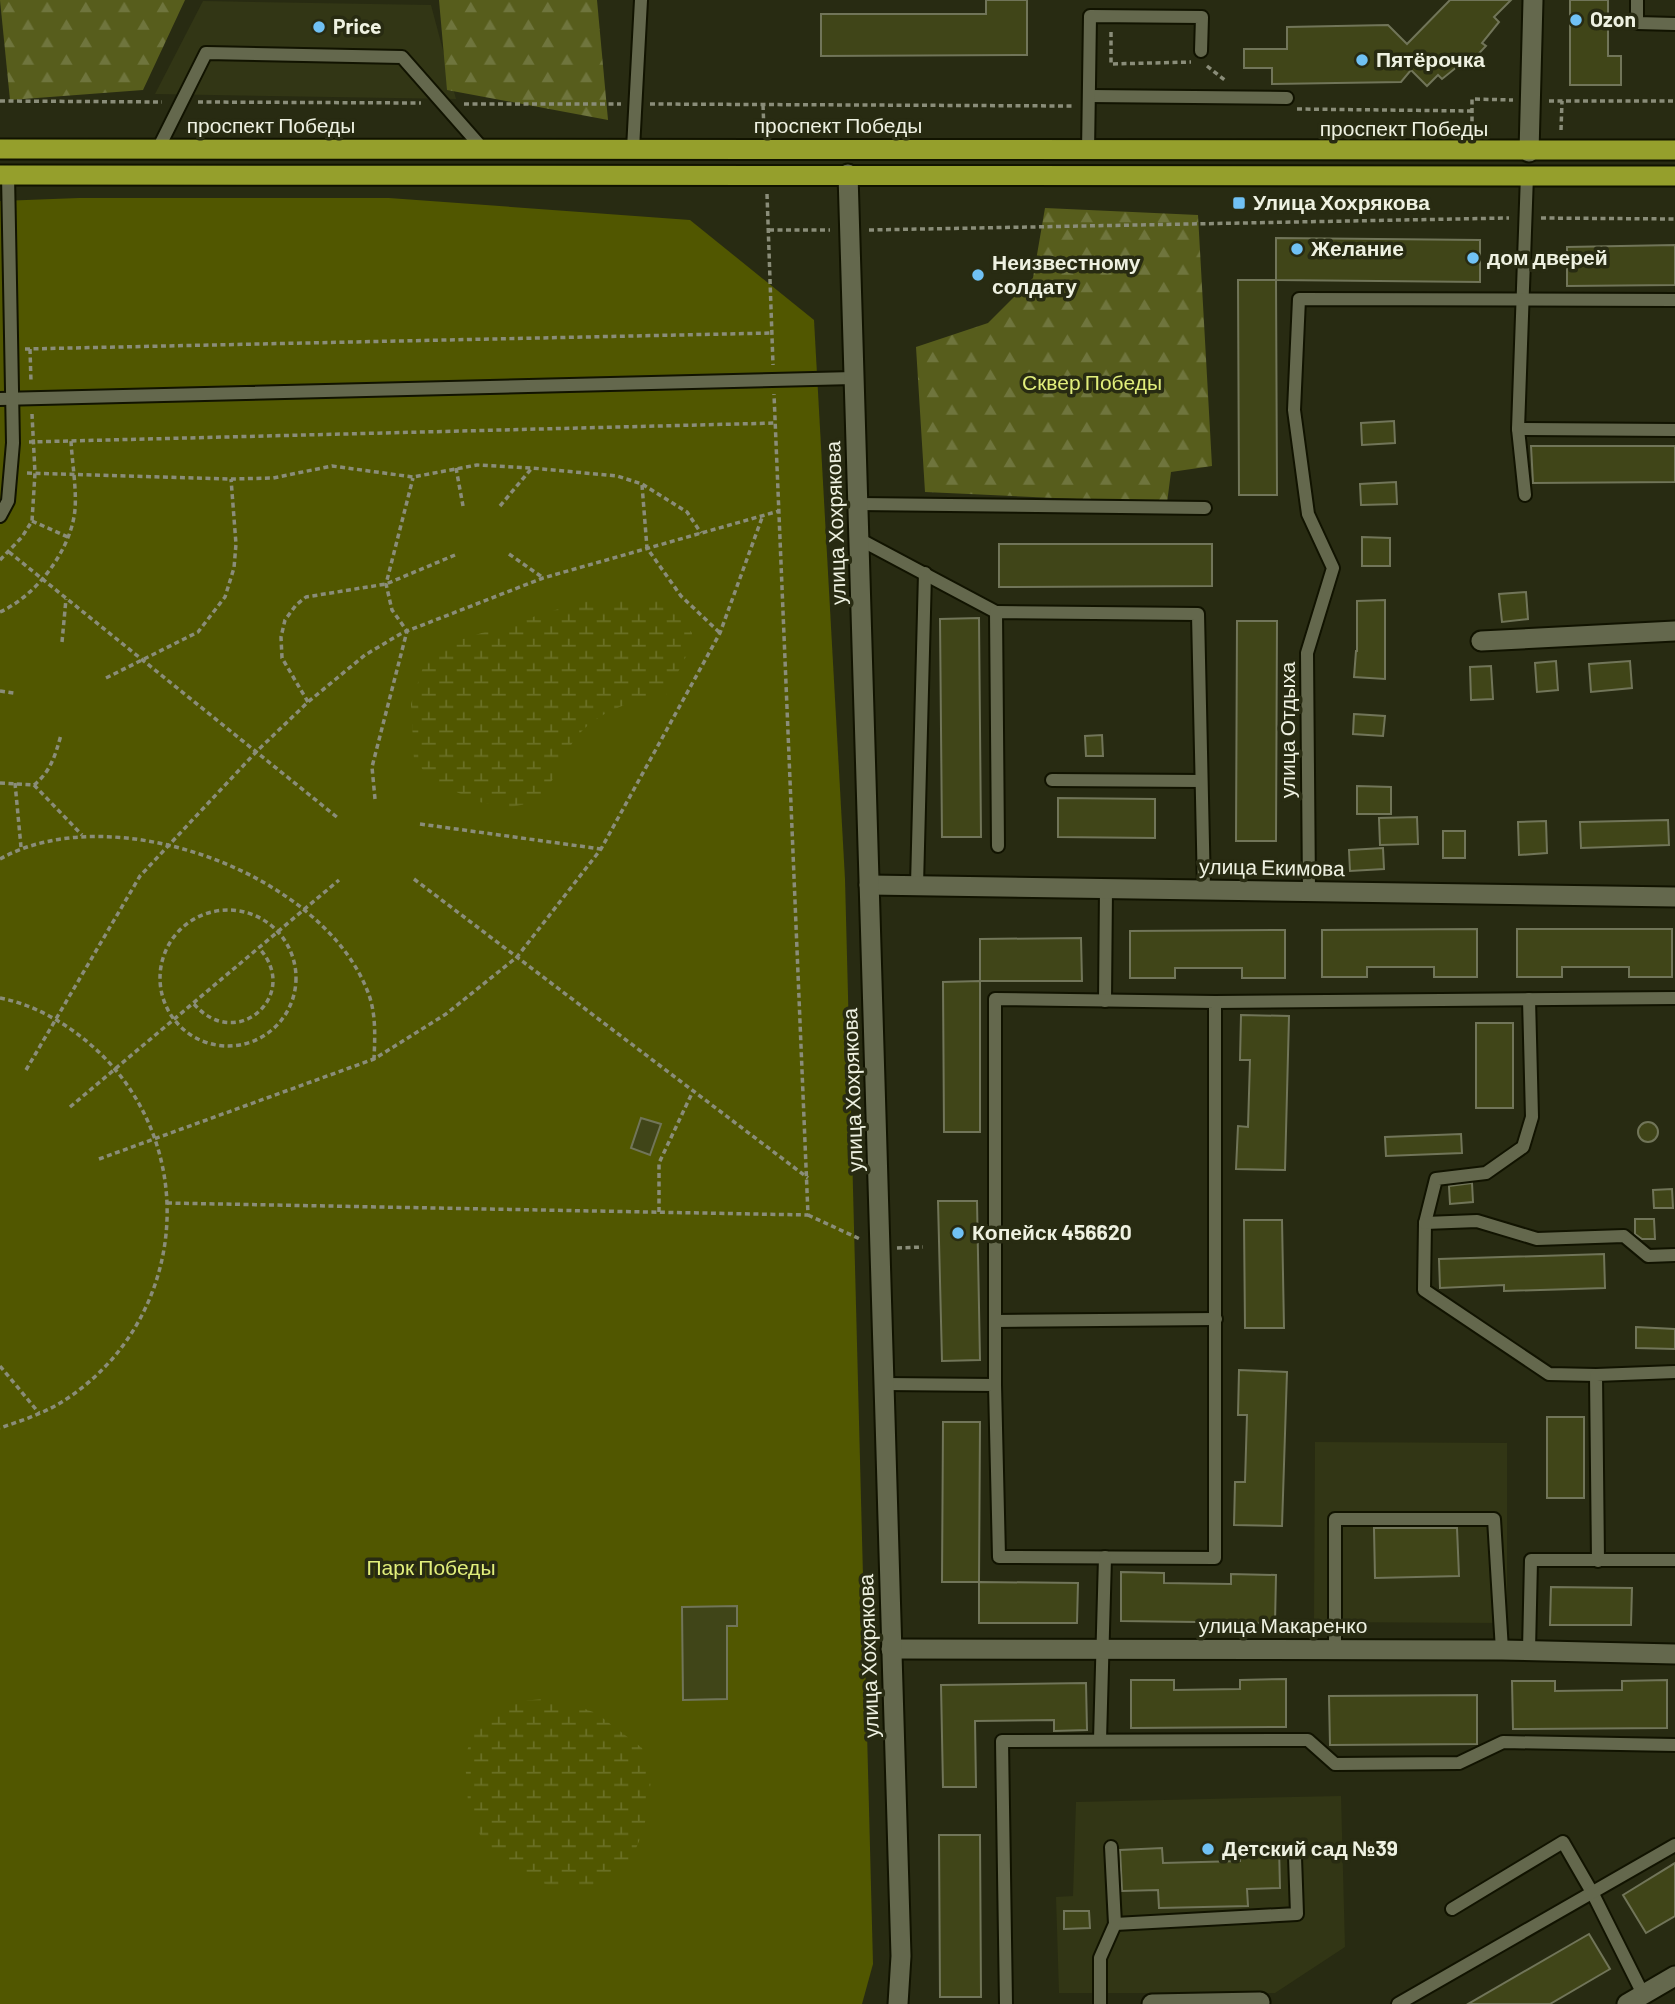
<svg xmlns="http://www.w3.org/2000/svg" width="1675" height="2004" font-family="Barlow,sans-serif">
	<defs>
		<pattern id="forest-firs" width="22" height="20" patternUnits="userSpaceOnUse" patternTransform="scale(1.75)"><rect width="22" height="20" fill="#575d1c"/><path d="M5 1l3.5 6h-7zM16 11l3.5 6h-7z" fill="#6f753d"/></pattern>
		<pattern id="wetland-marsh" width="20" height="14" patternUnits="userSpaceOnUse" patternTransform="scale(1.75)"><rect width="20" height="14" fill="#515700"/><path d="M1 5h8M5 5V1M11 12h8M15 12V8" fill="none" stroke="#6a7025"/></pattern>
	</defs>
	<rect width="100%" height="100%" fill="#282b12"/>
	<g fill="#323615">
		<path d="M203,1L431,5L456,99L155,94Z"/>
		<path d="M1315,1442L1507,1443V1623L1314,1622Z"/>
		<path d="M1341,1796L1345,1947L1275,1993H1059L1056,1897L1073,1896L1076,1802Z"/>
	</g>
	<path fill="#515700" d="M79,198H389L690,220L814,320L845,879L873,1964L862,2004H0V201Z"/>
	<g fill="url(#forest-firs)">
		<path d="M0,0H185L143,90L10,100Z"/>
		<path d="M439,0H597L608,120L447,90Z"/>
		<path d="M1045,208L1198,215L1212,466L1171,472L1167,503L925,492L916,347L988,323L1033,278Z"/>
	</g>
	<g fill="url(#wetland-marsh)">
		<path d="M619,598H653L676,615L692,633L690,649L666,695C640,697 600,711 581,732C568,745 563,764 553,779C548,787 542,794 536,802L511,807L479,802L434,782L414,760L411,704L424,664L456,641L581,602Z"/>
		<path d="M554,1698L596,1713L642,1748L651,1781L644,1829L632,1858L591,1886L555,1887L513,1874L483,1843L468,1802L465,1760L471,1736L481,1722L511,1702Z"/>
	</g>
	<g fill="#404518" stroke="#717559" stroke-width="2">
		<path d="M986,0H1027V55L821,56V14H986Z"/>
		<path d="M1450,0H1511L1494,17L1499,22L1482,43L1486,46L1467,66L1463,62L1442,79L1438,75L1427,86L1411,70L1401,82L1272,84V68H1244V49H1287V27L1388,25L1407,44Z"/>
		<path d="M1570,0H1608V56H1621V85H1570Z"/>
		<path d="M1276,238L1480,240V282L1276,280Z"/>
		<path d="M1675,245V285L1567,286V247Z"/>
		<path d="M1238,280H1276L1277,495H1239Z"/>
		<path d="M1394,421L1395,443L1362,445L1361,423Z"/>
		<path d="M1531,446H1675V482L1533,483Z"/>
		<path d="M1396,482L1397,504L1361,505L1360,484Z"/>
		<path d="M1362,537L1390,538V566H1362Z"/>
		<path d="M999,544H1212V586L999,587Z"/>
		<path d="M1526,592L1528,619L1502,622L1499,594Z"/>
		<path d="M1385,600V679L1354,677L1356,651H1357V601Z"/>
		<path d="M979,618L981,837H942L940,619Z"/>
		<path d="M1237,621H1277L1276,841H1236Z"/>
		<path d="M1556,661L1558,690L1537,692L1535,663Z"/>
		<path d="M1630,661L1632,688L1591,692L1589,664Z"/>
		<path d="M1491,666L1493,699L1471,700L1470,667Z"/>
		<path d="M1354,714L1385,716L1383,736L1353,734Z"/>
		<path d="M1102,735L1103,756H1086L1085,736Z"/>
		<path d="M1357,786L1391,787V814H1357Z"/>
		<path d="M1058,798L1155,799V838L1058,837Z"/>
		<path d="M1417,817L1418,844L1380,845L1379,818Z"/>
		<path d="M1668,820L1669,845L1581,848L1580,822Z"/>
		<path d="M1546,821L1547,853L1519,855L1518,822Z"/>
		<rect x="1443" y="831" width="22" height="27"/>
		<path d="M1383,848L1384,869L1350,871L1349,850Z"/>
		<path d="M1477,929V977H1434V967H1367V977H1322V930Z"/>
		<path d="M1517,929H1672V977H1629V967H1562V977H1517Z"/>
		<path d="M1285,930V978H1242V968H1175V978H1130V931Z"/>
		<path d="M1081,938L1082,981H980V939Z"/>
		<path d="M980,981V1132H944L943,982Z"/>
		<path d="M1241,1015L1289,1016L1285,1170L1236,1169L1238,1126L1248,1127L1250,1060H1240Z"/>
		<rect x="1476" y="1023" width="37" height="85"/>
		<path d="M641,1118L661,1124L650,1155L631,1148Z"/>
		<circle cx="1648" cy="1132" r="10"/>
		<path d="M1461,1134L1462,1153L1386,1156L1385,1137Z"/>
		<path d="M1472,1183L1473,1202L1450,1204L1449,1186Z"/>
		<path d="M1672,1189L1673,1208H1654L1653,1190Z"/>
		<path d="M938,1201H977L980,1360L942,1361Z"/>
		<path d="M1635,1219H1654L1655,1239H1642L1635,1234Z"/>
		<path d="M1244,1220H1282L1284,1328H1245Z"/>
		<path d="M1604,1254L1605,1288L1504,1291V1285L1440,1288L1439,1259Z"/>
		<path d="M1636,1327L1675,1329V1349L1636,1348Z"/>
		<path d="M1239,1370L1287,1372L1282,1526L1234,1525L1235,1482H1245L1247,1415H1238Z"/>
		<rect x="1547" y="1417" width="37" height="81"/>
		<path d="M943,1422H980L979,1582H942Z"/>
		<path d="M1374,1528H1457L1459,1576L1375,1578Z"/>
		<path d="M1121,1572L1164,1573V1583L1231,1584V1574L1276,1575L1275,1623L1121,1621Z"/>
		<path d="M979,1582L1078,1583L1077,1623H979Z"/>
		<path d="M1551,1587L1632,1588L1631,1625H1550Z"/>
		<path d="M737,1606V1626H727V1699L683,1700L682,1607Z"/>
		<path d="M1286,1679V1727L1131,1728V1680H1174V1690L1240,1689V1680Z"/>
		<path d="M1667,1680V1728L1513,1729L1512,1681H1555V1691L1622,1690V1681Z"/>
		<path d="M1086,1683L1087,1730L1054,1731V1720L975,1721L976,1787H943L941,1685Z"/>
		<path d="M1477,1695V1744L1330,1745L1329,1696Z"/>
		<path d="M939,1835H980L981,1997H940Z"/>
		<path d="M1279,1847L1280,1888L1247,1889L1248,1906L1159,1908L1158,1890L1122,1891L1120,1850L1162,1848L1163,1863L1240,1861V1848Z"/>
		<path d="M1675,1863V1916L1646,1933L1623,1895Z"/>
		<path d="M1064,1911H1089L1090,1928L1064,1929Z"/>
		<path d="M1589,1934L1610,1969L1550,2004H1468Z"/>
	</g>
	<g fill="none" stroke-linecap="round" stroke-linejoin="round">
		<g stroke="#111300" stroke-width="16">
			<g id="service">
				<path d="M1637,0V23L1675,24"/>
				<path d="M1089,96L1287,98"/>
				<path d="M158,149L206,53L402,57L483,149"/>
				<path d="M633,149L641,0"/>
				<path d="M1088,152L1090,16L1202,17L1201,51"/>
				<path d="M0,399L854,378"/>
				<path d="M1518,429L1675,430"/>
				<path d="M1525,495L1518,429L1527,175"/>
				<path d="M858,504L1205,508"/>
				<path d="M0,516L8,501L13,443L8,175"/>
				<path d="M859,539L996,612"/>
				<path d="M1052,780L1201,781"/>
				<path d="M998,846L996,612L1198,614L1204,890"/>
				<path d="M917,885L925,573"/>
				<path d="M1309,891L1307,653L1333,568L1308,514L1294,410L1299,299L1675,300"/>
				<path d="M1529,999L1532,1117L1523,1147L1486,1173L1436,1179L1425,1223L1424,1290L1549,1374L1596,1375"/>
				<path d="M1105,1001L1106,888"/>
				<path d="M1215,1002L1675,998"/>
				<path d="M1425,1223L1477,1221L1537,1239L1624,1236L1648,1256L1675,1255"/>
				<path d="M995,1321L1216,1319"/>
				<path d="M884,1384L995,1385V999L1215,1002V1558L999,1557L995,1385"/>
				<path d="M1598,1561L1596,1375L1675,1372"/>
				<path d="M1335,1649V1519H1494L1502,1650"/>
				<path d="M1529,1650L1531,1560H1675"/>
				<path d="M1100,1740L1105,1557"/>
				<path d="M1452,1909L1563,1842L1593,1894L1643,1994"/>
				<path d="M1115,1924L1297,1914L1295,1857"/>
				<path d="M1006,2004L1002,1741L1308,1740L1335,1764L1459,1763L1503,1742L1675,1745"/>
				<path d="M1100,2004V1958L1115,1924L1111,1847"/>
				<path d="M1398,2004L1675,1845"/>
			</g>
		</g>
		<g stroke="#111300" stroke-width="23">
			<g id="minor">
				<path d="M1481,641L1675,631"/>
				<path d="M869,885L1675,897"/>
				<path d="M891,1649L1502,1650L1675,1654"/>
				<path d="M1152,2004L1260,2002"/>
				<path d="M1627,2004L1675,1976"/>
			</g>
		</g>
		<g stroke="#111300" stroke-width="23">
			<g id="tertiary">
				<path d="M1529,152L1533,0"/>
				<path d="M848,174L901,1956L898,2004"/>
			</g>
		</g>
		<g stroke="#111300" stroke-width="23">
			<g id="primary">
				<path d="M0,149L1675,150"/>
				<path d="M0,175L1675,176"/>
			</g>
		</g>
		<g stroke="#8a8d79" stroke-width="3.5" stroke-dasharray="5 3.5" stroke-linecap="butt">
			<path d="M1111,32V64L1191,62"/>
			<path d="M1207,66L1226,81"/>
			<path d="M0,101L162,102"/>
			<path d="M1549,101H1675"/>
			<path d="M198,102L421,103"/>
			<path d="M464,104H621"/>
			<path d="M650,104L1072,106"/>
			<path d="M763,105L764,131"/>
			<path d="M1297,109L1472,111"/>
			<path d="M1472,130V99L1513,100"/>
			<path d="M1561,130L1562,101"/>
			<path d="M767,194L773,365"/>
			<path d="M1541,218L1675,219"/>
			<path d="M769,230H830"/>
			<path d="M869,230L1509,218"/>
			<path d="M25,349L772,333"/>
			<path d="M30,349L31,382"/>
			<path d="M29,442L776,423"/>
			<path d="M456,468L463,506"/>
			<path d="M27,473L231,479L273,478L332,466L413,477L477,465L532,468L617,476L642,484L687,512L701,533"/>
			<path d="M642,485L647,548L681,596L720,633"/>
			<path d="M500,506L532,468"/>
			<path d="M32,521L68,537"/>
			<path d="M9,552L338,818"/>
			<path d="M509,554L542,577"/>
			<path d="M0,560L22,537L32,521L35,473L32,414"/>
			<path d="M0,612C35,596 67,555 74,517C78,496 72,463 71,441"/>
			<path d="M62,642L66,599"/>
			<path d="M106,678L198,632L225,597L234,568L236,544L231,479"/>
			<path d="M0,691L14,693"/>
			<path d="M308,702L282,658L281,637L285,620L296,605L306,597L386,584L455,555"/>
			<path d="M0,783L34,785C51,771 55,756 61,735"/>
			<path d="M15,783L21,847"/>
			<path d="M34,785L82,835"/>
			<path d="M375,799L372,767L407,631L392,610L386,584L413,478"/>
			<path d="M420,824L601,849"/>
			<path d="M0,859C112,796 325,873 369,995C376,1015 375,1037 374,1059"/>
			<path d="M414,879L808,1178"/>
			<circle cx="228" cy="978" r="68"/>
			<path d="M0,998C46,1007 90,1038 119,1074C200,1176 176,1325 68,1398C48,1412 23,1420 0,1428"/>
			<path d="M194,1004C236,1053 302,995 259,948"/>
			<path d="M26,1070L140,876L256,752L308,702L365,655L402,633L543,578L779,511"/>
			<path d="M70,1107L339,880"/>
			<path d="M99,1159L374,1059L446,1014L517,957L601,849L720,633L763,515"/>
			<path d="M167,1203L808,1215L774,394"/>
			<path d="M659,1212V1163L693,1091"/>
			<path d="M808,1215L860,1239"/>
			<path d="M897,1248L923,1247"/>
			<path d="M0,1366L39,1413"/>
		</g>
		<use href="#service" stroke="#64684d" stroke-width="12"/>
		<use href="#minor" stroke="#64684d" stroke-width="19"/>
		<use href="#tertiary" stroke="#64684d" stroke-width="19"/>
		<use href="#primary" stroke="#959f2c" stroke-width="19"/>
	</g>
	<g fill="#70c1f4" stroke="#282b12" stroke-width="2.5">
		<circle cx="1576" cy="20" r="7"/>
		<circle cx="319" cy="27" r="7"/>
		<circle cx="1362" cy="60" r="7"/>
		<rect x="1232" y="196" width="14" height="14" rx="3.5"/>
		<circle cx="1297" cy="249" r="7"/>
		<circle cx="1473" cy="258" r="7"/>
		<circle cx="978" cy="275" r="7"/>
		<circle cx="958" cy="1233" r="7"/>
		<circle cx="1208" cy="1849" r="7"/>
	</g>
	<g text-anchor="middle" stroke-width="7" stroke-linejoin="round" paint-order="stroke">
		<g font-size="21" font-weight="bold" fill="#eef1e1" stroke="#282b12" text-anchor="start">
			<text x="1590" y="27">Ozon</text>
			<text x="333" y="34">Price</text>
			<text x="1376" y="67">Пятёрочка</text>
			<text x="1253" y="210">Улица Хохрякова</text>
			<text x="1311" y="256">Желание</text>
			<text x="1487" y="265">дом дверей</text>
			<text x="992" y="270">Неизвестному<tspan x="992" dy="24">солдату</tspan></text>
			<text x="972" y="1240">Копейск 456620</text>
			<text x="1222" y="1856">Детский сад №39</text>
		</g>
		<g font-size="21" fill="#eef1e1" stroke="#282b12">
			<text x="271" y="133">проспект Победы</text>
			<text x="838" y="133">проспект Победы</text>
			<text x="1404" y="136">проспект Победы</text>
			<text transform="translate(836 523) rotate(-92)" y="7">улица Хохрякова</text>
			<text transform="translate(1288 730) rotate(-90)" y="7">улица Отдыха</text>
			<text transform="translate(1272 868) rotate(1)" y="7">улица Екимова</text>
			<text transform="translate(853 1090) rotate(-92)" y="7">улица Хохрякова</text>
			<text x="1283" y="1633">улица Макаренко</text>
			<text transform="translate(869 1656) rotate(-92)" y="7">улица Хохрякова</text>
		</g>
		<g font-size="21" fill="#e1ee7b" stroke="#282b12">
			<text x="1092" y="390">Сквер Победы</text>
			<text x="431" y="1575">Парк Победы</text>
		</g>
	</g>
</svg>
